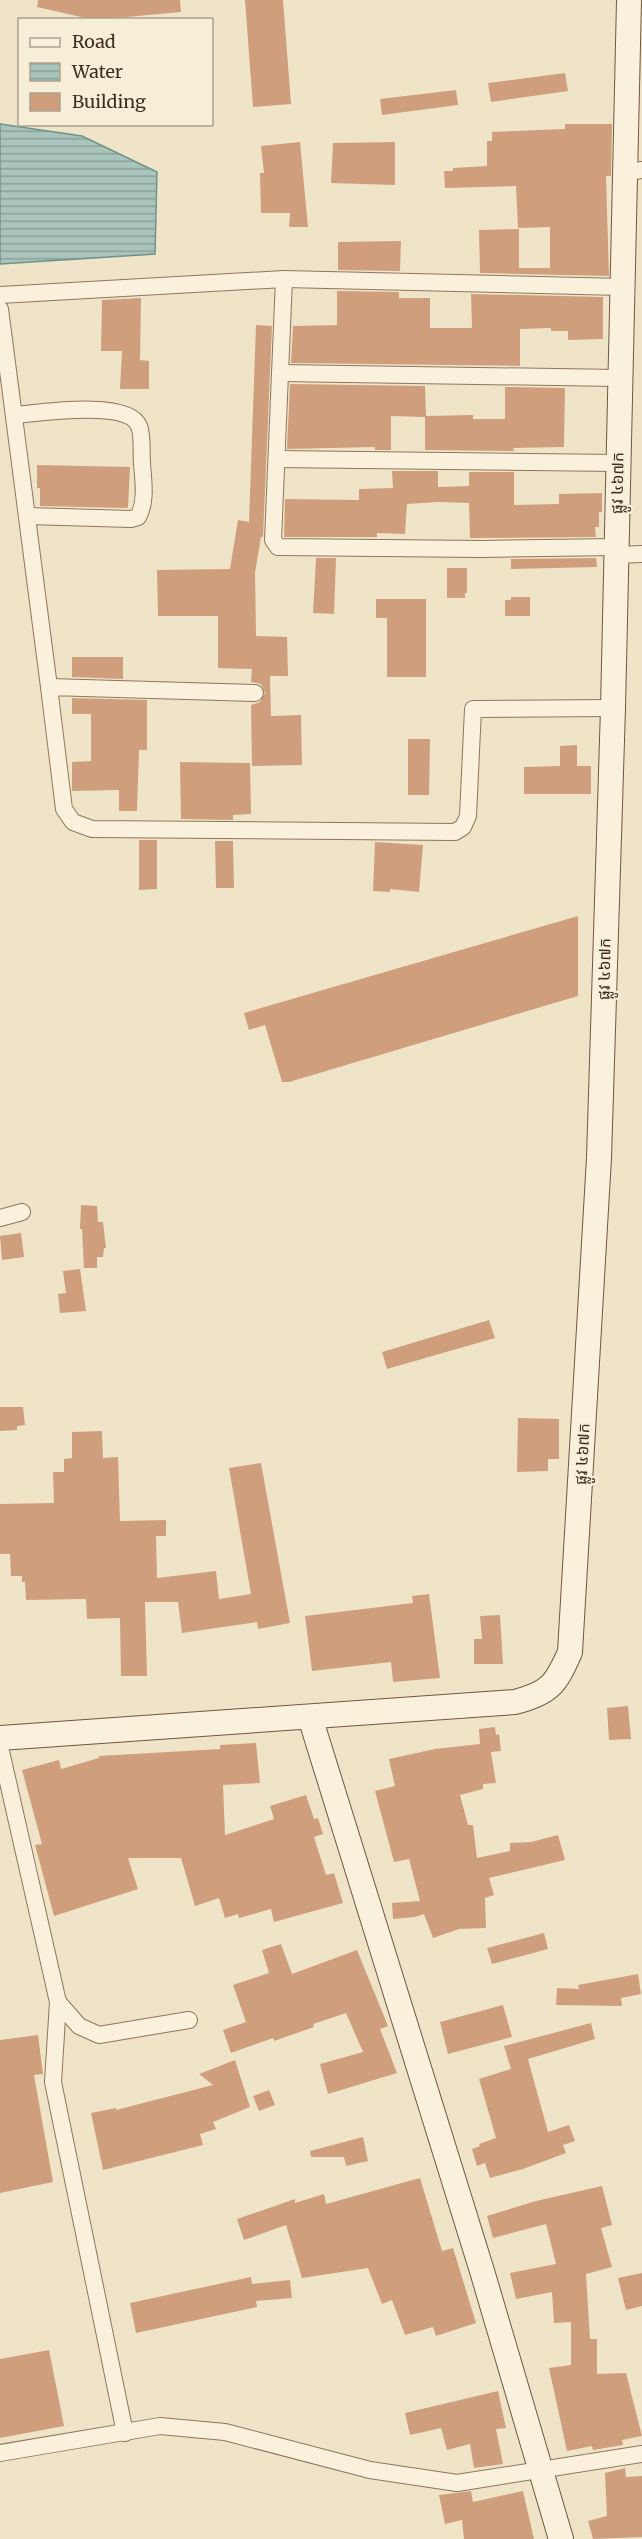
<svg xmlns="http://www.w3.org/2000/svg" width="642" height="2539" font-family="Merriweather,'Noto Sans Khmer',serif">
	<defs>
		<pattern id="water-rules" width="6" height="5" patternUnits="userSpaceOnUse" patternTransform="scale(1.5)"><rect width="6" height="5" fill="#a9c4bc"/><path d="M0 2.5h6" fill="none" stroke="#8ba098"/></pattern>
	</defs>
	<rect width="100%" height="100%" fill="#f0e4c8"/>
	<path fill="url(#water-rules)" stroke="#6f938a" stroke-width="1.5" d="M0,124L82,136L157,172L155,254L0,264Z"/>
	<g fill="#cf9f7d">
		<path d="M38,0H180L181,12L94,20L37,7Z"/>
		<path d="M245,0H283L291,104L253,107Z"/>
		<path d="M565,73L568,91L491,102L488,83Z"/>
		<path d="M456,90L458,105L382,115L380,99Z"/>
		<path d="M565,124H612L611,176H606L609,276L480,273L479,230L519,229V268H550V227L518,228L516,186L445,188L444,171H453V168L487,166V141H492V132L565,129Z"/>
		<path d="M300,142L308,227H289L290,213H261L260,173H264L261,146Z"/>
		<path d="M395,142V185L331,183L333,143Z"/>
		<path d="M401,241L400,271L338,270V242Z"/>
		<path d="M337,291L399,292V298H430V328H472L471,294L603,297V339L568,340V331H551V328L520,329V366L291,363L293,326L337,325Z"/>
		<path d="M141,298L140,360L149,361V389H120L122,351H101L102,300Z"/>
		<path d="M256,325L272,326L263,537H261L255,573L256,636L287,637L288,676H270L271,716L301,715L302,765L252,766L251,705L260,702L265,693L261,684L251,682L252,669L218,668V616H158L157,570L230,569L238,520L249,522Z"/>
		<path d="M290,384L425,386L426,416L473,415V419H505V387L565,388L564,447L513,448L514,451L425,450V417L391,416V450H375V447L287,449Z"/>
		<path d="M37,465L130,467L128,508L40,506V488H37Z"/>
		<path d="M392,471H438V487L469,486V472H514V505L559,504V494L602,493V512H599V527H595L596,537L470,538L469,503L438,502L407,504L405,534L377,533V537H284L285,499L359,500V489L393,488Z"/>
		<path d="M316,558H336L334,614L313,613Z"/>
		<path d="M596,558L597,567L511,569V559Z"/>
		<path d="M447,568H467V593H465V598H447Z"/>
		<path d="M511,597H530V616H505V600H511Z"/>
		<path d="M376,599H426V677H387V618H376Z"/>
		<path d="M72,657H123V679L72,677Z"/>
		<path d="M72,698L147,700V750H139L137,811H119V790L72,791V762L91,761V714H72Z"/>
		<path d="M408,739H430L429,795H408Z"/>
		<path d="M577,745V766H591V794H524V767L560,766V746Z"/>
		<path d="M180,762L250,763L251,814L233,815V820L181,819Z"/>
		<path d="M139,840H157V889L139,890Z"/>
		<path d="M215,841H233L234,888H216Z"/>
		<path d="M375,842L423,845L419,892L390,889V892L373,891Z"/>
		<path d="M578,916V996L289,1082H282L265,1025L249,1030L244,1013Z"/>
		<path d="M81,1205L97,1206L98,1222H103L106,1248H104L103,1257H97V1268H84L82,1229H80Z"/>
		<path d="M21,1233L24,1257L2,1260L0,1236Z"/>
		<path d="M80,1269L86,1311L60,1313L58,1294L66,1293L63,1271Z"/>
		<path d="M489,1320L495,1338L387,1369L382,1352Z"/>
		<path d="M0,1407H23L25,1425L17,1426V1430L0,1431Z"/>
		<path d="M518,1418L559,1419V1459H548V1471L517,1472Z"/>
		<path d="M102,1431L103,1458L118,1457L120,1521L166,1520V1536H156L157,1578L216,1571L219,1599L251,1594L229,1468L261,1463L290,1623L258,1629L257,1622L182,1633L178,1602H145L147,1676H121L120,1618L87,1619L86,1599L26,1600L25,1582H22V1576H11L10,1554H0V1504L54,1503L53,1472H64V1459L72,1458V1432Z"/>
		<path d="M429,1594L440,1678L393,1682L391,1662L312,1671L305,1616L413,1603L412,1596Z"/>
		<path d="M500,1615L503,1664H474V1639H482L480,1616Z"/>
		<path d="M628,1706L631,1739L609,1740L607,1708Z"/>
		<path d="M495,1727L496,1735L499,1734L501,1751L491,1752L496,1783L483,1784V1789L460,1795L468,1825H473L477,1858L510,1851V1843L531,1842L558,1835L565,1860L489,1878L494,1895L485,1898L486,1928L459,1929L433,1938L424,1914L415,1917L393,1919L392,1903L420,1901L409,1859L394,1862L375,1791L395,1786L389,1759L435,1749L480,1744L479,1729Z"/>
		<path d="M256,1743L260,1783L223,1785L225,1835L274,1819L270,1806L306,1795L314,1819L318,1818L323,1834L314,1837L326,1875L334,1873L343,1903L274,1922L271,1909L239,1918L238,1914L225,1918L219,1898L195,1906L181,1858H128L138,1889L54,1916L35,1845L42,1844L22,1770L59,1760L61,1769L99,1758V1756L220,1749V1745Z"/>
		<path d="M544,1933L548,1949L492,1964L487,1948Z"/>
		<path d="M281,1944L292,1974L357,1950L388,2026L380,2029L397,2073L328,2094L320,2064L363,2052L346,2013L313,2024L314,2027L274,2041L273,2038L231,2053L223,2030L246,2022L233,1985L269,1973L262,1950Z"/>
		<path d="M638,1974L641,1994L621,1998L622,2006L556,2005L557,1988L579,1989L578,1985Z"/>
		<path d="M503,2005L512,2037L448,2054L440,2022Z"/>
		<path d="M591,2023L595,2039L528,2059L548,2132L569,2125L575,2141L563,2145L566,2153L523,2169L490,2178L485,2163L477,2166L472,2149L480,2146L479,2144L496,2138L479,2079L511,2069L504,2046Z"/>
		<path d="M38,2035L43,2074L34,2075L53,2182L0,2193V2040Z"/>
		<path d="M235,2060L250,2107L213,2122L216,2129L200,2134L203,2145L103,2170L91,2113L116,2108V2110L213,2085L199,2074Z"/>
		<path d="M269,2090L275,2105L259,2111L253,2096Z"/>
		<path d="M363,2137L368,2161L346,2166L344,2157H311L310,2151Z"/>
		<path d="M420,2178L442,2251L453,2248L476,2323L436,2336L433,2327L405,2335L392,2300L382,2304L368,2268L302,2278L286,2225L244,2240L237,2219L295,2199V2203L324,2194L326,2204Z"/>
		<path d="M602,2186L612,2225L601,2228L612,2267L586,2274L590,2339H597V2374L626,2373L642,2436L622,2440L623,2445L593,2450L592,2446L567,2451L549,2368L571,2365V2322L554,2323L552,2292L516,2299L510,2273L556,2264L546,2224L493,2238L487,2216L536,2201Z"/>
		<path d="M642,2273V2306L626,2310L618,2278Z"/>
		<path d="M251,2277L252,2284L290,2280L292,2298L256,2301L257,2307L136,2333L130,2303Z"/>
		<path d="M49,2350L64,2426L0,2438V2359Z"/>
		<path d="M498,2391L506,2428L496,2429L503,2464L474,2468L470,2444L447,2450L441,2428L410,2435L405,2413Z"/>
		<path d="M625,2468L626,2477L642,2476V2537L593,2539L588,2521L607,2516L605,2473Z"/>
		<path d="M471,2491L473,2502L523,2491L534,2539H464L462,2520L445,2524L439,2495Z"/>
	</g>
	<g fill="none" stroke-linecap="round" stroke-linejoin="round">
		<g stroke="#8d765c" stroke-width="18">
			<g id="street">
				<path d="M624,173L642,170"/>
				<path d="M284,279L273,540L278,547L482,549L616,547"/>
				<path d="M0,295L284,279L622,287"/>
				<path d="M0,309L49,687"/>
				<path d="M280,373L619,378"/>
				<path d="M15,415C39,413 128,399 139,426C143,435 141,452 142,463C143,480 147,501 138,517L131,519L28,516"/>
				<path d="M277,459L618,463"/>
				<path d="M616,555L642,554"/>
				<path d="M255,693L49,687L64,809L73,822L92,829L455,832L463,827L468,816L473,709L613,708"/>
				<path d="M0,1218L22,1212"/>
				<path d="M0,1747L58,2002L53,2082L125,2433"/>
				<path d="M58,2002L79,2026L99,2035L189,2020"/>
				<path d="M0,2453L160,2426L225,2432L370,2470L457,2483L642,2454"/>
			</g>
		</g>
		<g stroke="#6f573f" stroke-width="26">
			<g id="secondary">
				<path d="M310,1717L482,2271L561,2539"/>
				<path d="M0,1738L515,1702C550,1693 556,1684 570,1652L599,1158L613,708L629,0"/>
			</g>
		</g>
		<use href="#street" stroke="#faf1dc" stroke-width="16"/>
		<use href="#secondary" stroke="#faf1dc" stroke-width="24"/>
	</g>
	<g text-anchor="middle" stroke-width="4.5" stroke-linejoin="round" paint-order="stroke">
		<g font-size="16" fill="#3d2e20" stroke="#f7eed8">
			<text transform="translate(617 483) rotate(-89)" y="6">ផ្លូវ ៤៦៧ក</text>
			<text transform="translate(604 969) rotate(-89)" y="6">ផ្លូវ ៤៦៧ក</text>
			<text transform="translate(582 1454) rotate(-87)" y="6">ផ្លូវ ៤៦៧ក</text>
		</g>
	</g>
	<rect x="18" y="18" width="195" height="108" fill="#f7eed8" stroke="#ada18e" stroke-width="1.5"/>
	<rect x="30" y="38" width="30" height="9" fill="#faf1dc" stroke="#ada18e" stroke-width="1.5"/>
	<text x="72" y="48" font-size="18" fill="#3d2e20">Road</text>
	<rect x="30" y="63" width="30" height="18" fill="url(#water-rules)" stroke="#ada18e" stroke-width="1.5"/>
	<text x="72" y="78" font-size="18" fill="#3d2e20">Water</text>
	<rect x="30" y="93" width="30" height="18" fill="#cf9f7d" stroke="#ada18e" stroke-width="1.5"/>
	<text x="72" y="108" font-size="18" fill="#3d2e20">Building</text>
</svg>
